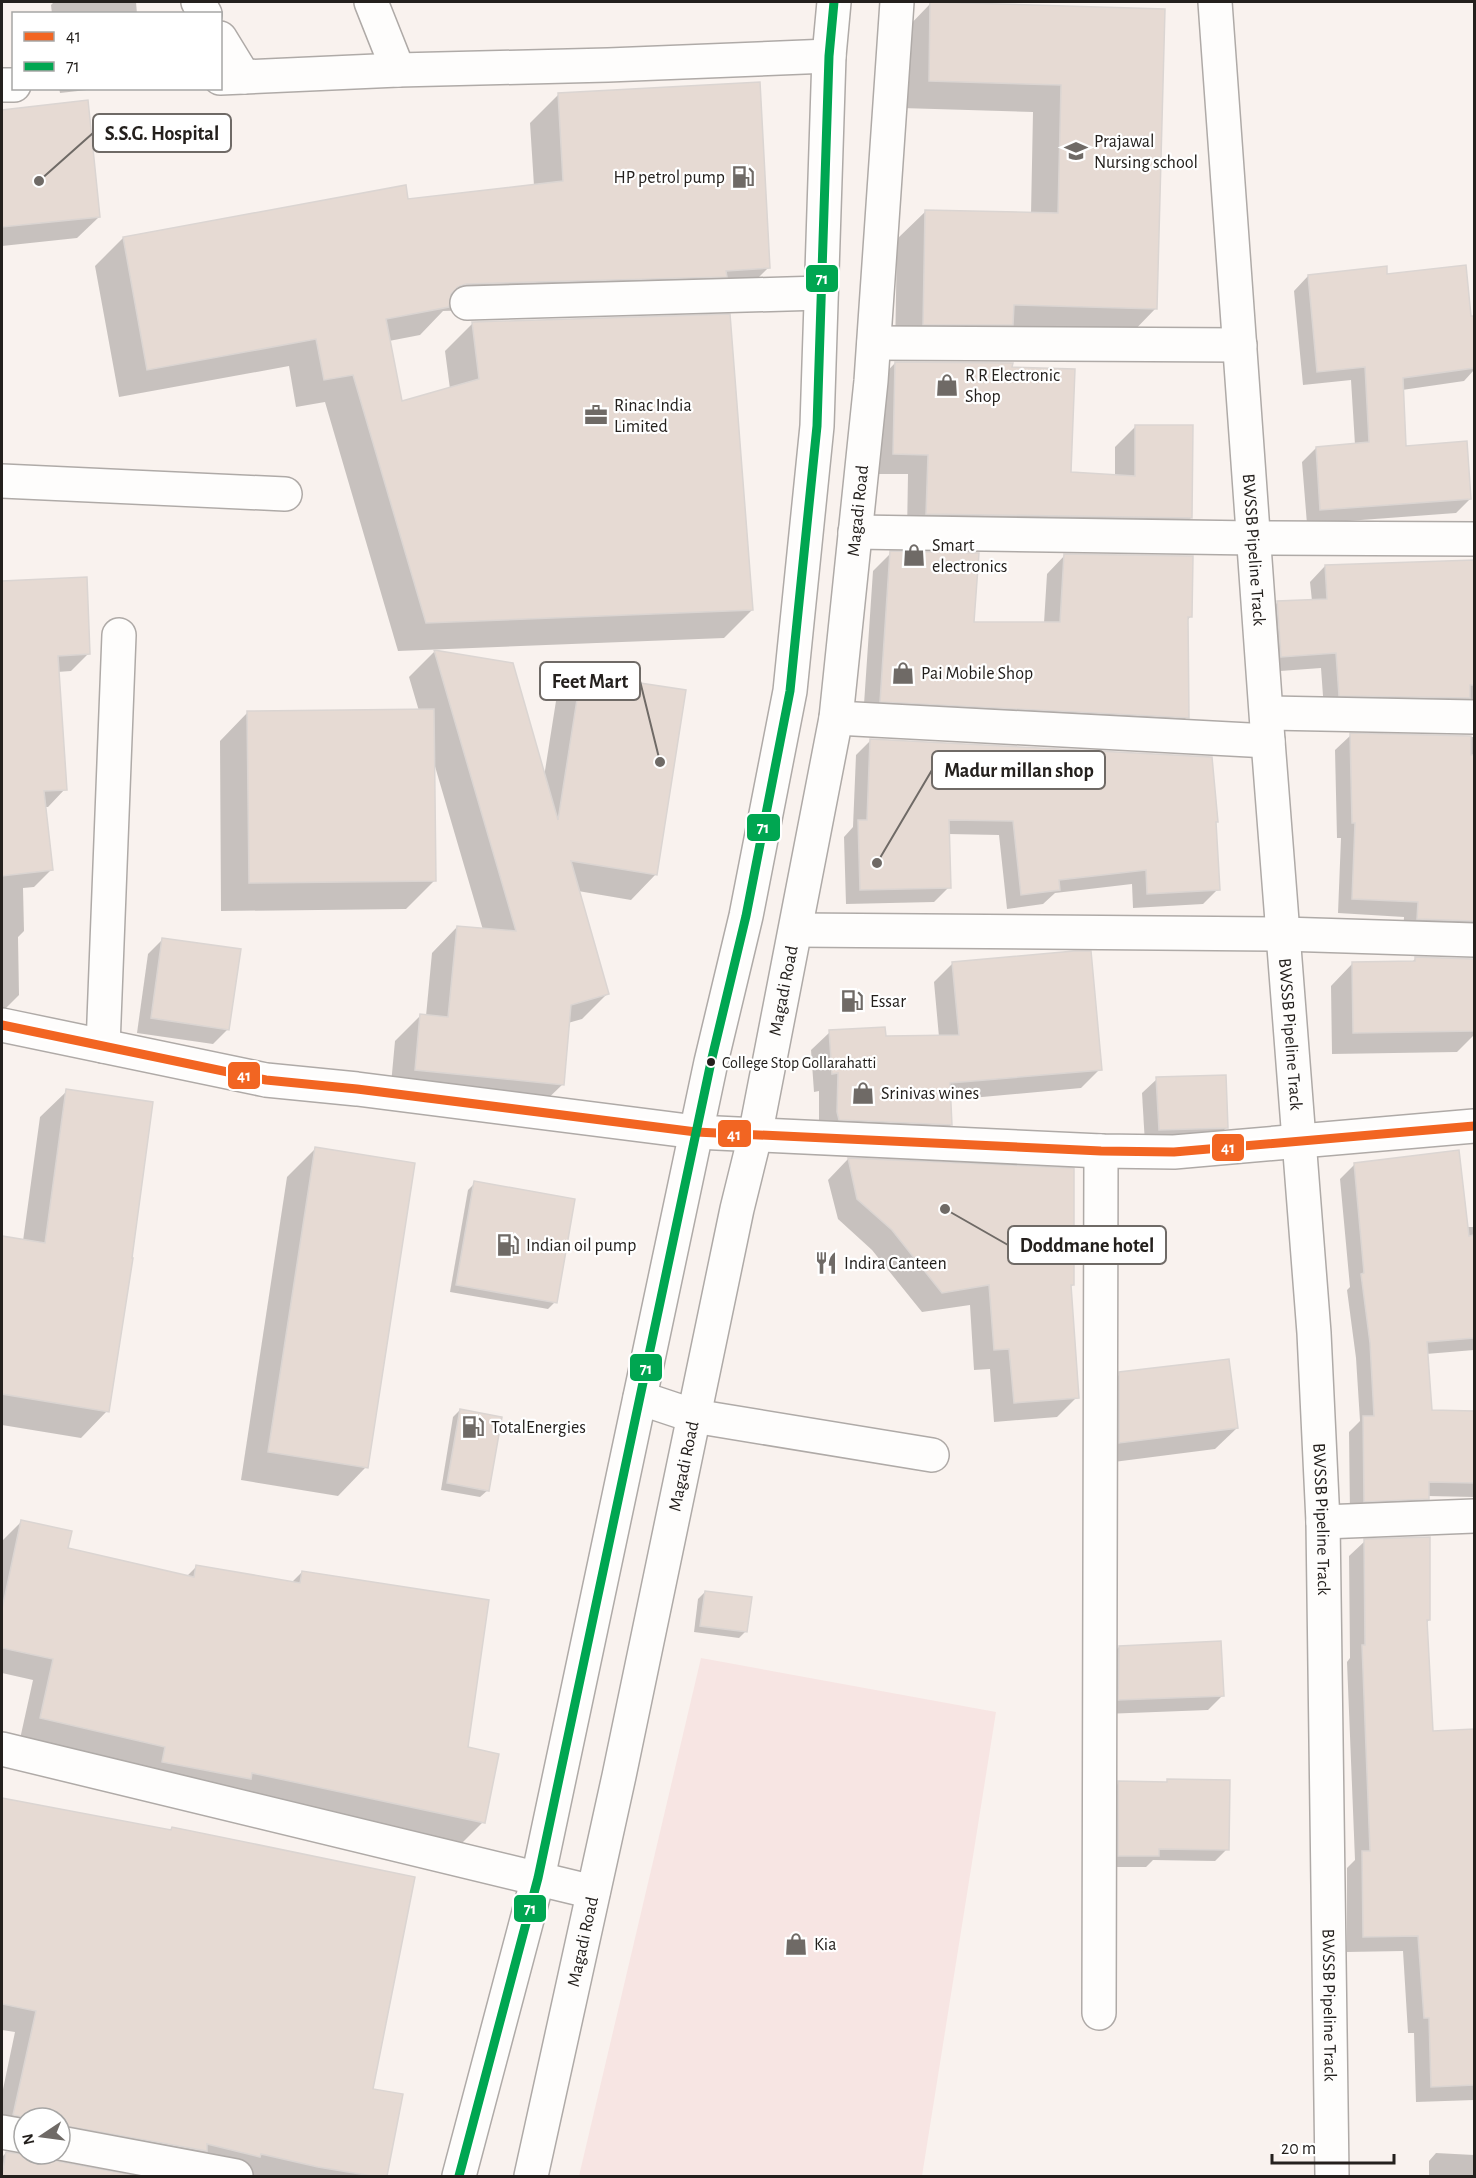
<svg xmlns="http://www.w3.org/2000/svg" width="1476" height="2178" font-family="'Alegreya Sans',sans-serif">
	<rect width="100%" height="100%" fill="#f9f2ee"/>
	<path fill="#f7e5e3" d="M701,1658L996,1712L922,2176H579Z"/>
	<g fill="#0003">
		<path d="M54,2H136L137,14H52L51,5Z"/>
		<path d="M931,3L1163,10L1156,308L1128,337L895,352L897,239L926,211L1031,214L1033,112L901,108L903,32Z"/>
		<path d="M59,88H105L60,93Z"/>
		<path d="M558,95L768,268L740,296L697,304L443,311L420,335L389,341L400,403L450,389L445,351L473,323L752,610L724,638L398,651L325,402L296,407L289,366L119,397L95,266L123,238L534,186L530,123Z"/>
		<path d="M86,102L99,217L77,238L2,246V111Z"/>
		<path d="M1386,275L1471,318L1474,341V370L1464,381L1402,390L1404,447L1470,499L1456,513L1307,524L1302,462L1316,448L1355,445L1351,380L1303,385L1294,291L1308,276Z"/>
		<path d="M895,363L1070,473L1115,476V447L1135,427L1191,518L1171,538L907,534L908,474H873L875,384Z"/>
		<path d="M891,553L973,624L1044,623L1047,574L1065,555L1190,617L1187,621V717L1169,735L863,719L873,571Z"/>
		<path d="M1474,562V722L1324,710L1321,668L1266,672L1262,618L1277,603L1312,601L1310,582L1325,566Z"/>
		<path d="M85,579L88,654L71,671L57,672L65,789L48,807H44L51,870L34,887L23,888L24,931L18,937L19,995L2,1012V583Z"/>
		<path d="M434,652L512,664L544,777L556,701L582,675L656,874L631,900L578,891L607,994L582,1019L568,1023L563,1084L537,1109L390,1095L395,1041L421,1015L426,1016L432,953L457,927L483,930L434,763V881L406,909L221,911L220,741L248,712L419,711L409,677Z"/>
		<path d="M1351,735L1474,737V925L1403,934L1404,917L1338,913L1341,838H1337L1335,750Z"/>
		<path d="M871,740L1214,823L1218,889L1203,904L1133,908L1132,884L1055,893L1043,904L1007,909L999,835L948,834L949,887L934,902L846,904L844,837L853,827L856,755Z"/>
		<path d="M163,939L228,1029L213,1044L137,1033L148,954Z"/>
		<path d="M1416,958L1474,959V1035L1457,1052L1332,1054L1331,986L1352,964L1411,963Z"/>
		<path d="M953,963L1100,1069L1081,1088L949,1100L951,1125L932,1143L819,1131V1091L814,1092L811,1050L830,1032L884,1037H939L934,982Z"/>
		<path d="M1157,1079L1227,1127L1212,1142L1145,1144L1142,1093Z"/>
		<path d="M67,1091L107,1411L81,1438L2,1425V1238L23,1241L40,1117Z"/>
		<path d="M315,1149L366,1467L338,1496L241,1480L287,1177Z"/>
		<path d="M848,1159L1073,1285L1070,1287L1077,1397L1057,1417L994,1422L990,1369L974,1370L970,1305L922,1312L872,1250L838,1219L828,1180Z"/>
		<path d="M1355,1164L1466,1227H1474V1350L1426,1354L1430,1411L1474,1412V1497L1428,1496L1413,1513L1350,1515L1349,1432L1360,1421L1356,1358L1347,1290L1350,1287L1340,1179Z"/>
		<path d="M475,1183L555,1302L548,1309L450,1292L468,1190Z"/>
		<path d="M1120,1374L1237,1428L1215,1449L1098,1464V1396Z"/>
		<path d="M460,1410L488,1490L480,1497L441,1490L453,1417Z"/>
		<path d="M22,1521L66,1549L186,1577L196,1567L291,1583L302,1572L466,1749L483,1822L462,1843L233,1795L20,1739L33,1680L2,1673V1541Z"/>
		<path d="M1365,1541L1429,1620L1426,1623L1432,1733L1474,1730V2100L1416,2102L1414,2033H1408L1403,1951L1347,1952V1868L1355,1860L1347,1662L1350,1658L1349,1556Z"/>
		<path d="M705,1592L746,1631L739,1638L694,1632L698,1599Z"/>
		<path d="M1119,1647L1223,1695L1208,1710L1104,1714L1105,1662Z"/>
		<path d="M1168,1781L1227,1849L1215,1861L1153,1860L1146,1867H1107V1794L1119,1783L1165,1784Z"/>
		<path d="M4,1800L371,2090L401,2096L386,2176H203L60,2150V2118H24L23,2155L44,2154L56,2163L129,2176H2V2157L6,2153L20,2154V2152L2,2140V2094L15,2032L2,2030V1803Z"/>
		<path d="M1436,2153L1474,2155V2176H1429V2161Z"/>
	</g>
	<g fill="#e6dad3" stroke="#dbd5d2" stroke-width="1.5">
		<path d="M930,2L1165,9L1157,309L1014,305L1013,325H923L925,210L1058,213L1061,85L929,81Z"/>
		<path d="M760,82L770,268L726,271L727,277L466,284L458,287L451,294L449,307L386,319L402,401L479,379L472,322L730,314L753,610L426,623L353,375L324,380L316,339L147,370L123,237L406,185L408,199L563,181L558,93Z"/>
		<path d="M88,100L100,217L2,227V110Z"/>
		<path d="M1466,265L1471,316H1474V368L1403,378L1406,446L1467,441L1471,499L1320,510L1316,447L1369,442L1365,367L1317,372L1308,275L1387,266V274Z"/>
		<path d="M895,362L1013,363L1012,367L1075,369L1071,472L1135,476V425H1193L1192,518L926,514L928,455L893,454Z"/>
		<path d="M890,551L979,553L974,622H1060L1064,554L1193,556L1192,617H1188L1189,718L880,702Z"/>
		<path d="M1474,560V685H1470V698L1339,696L1336,653L1281,657L1277,601L1327,599L1325,565Z"/>
		<path d="M87,577L90,654L58,656L67,790L44,791L53,870L2,876V581Z"/>
		<path d="M434,650L513,663L558,820L581,674L686,690L657,875L571,861L609,994L571,1005L564,1085L415,1070L420,1014L448,1017L457,926L516,931Z"/>
		<path d="M434,709L436,881L249,883L247,711Z"/>
		<path d="M1350,733L1471,736V755H1474V921L1417,919L1418,902L1352,899L1355,823H1352Z"/>
		<path d="M870,739L1212,757L1218,822H1216L1220,890L1147,894L1146,870L1059,880L1060,890L1021,895L1013,821L949,820L951,888L860,890L858,820H867Z"/>
		<path d="M162,938L241,949L229,1030L151,1018Z"/>
		<path d="M1074,951H1091L1102,1070L950,1083L952,1125L839,1120L837,1112L838,1073L832,1074L829,1030L885,1027L886,1036L959,1035L952,962Z"/>
		<path d="M1415,957L1474,959V1031L1353,1033L1352,962L1415,961Z"/>
		<path d="M1226,1075L1228,1128L1159,1130L1156,1077Z"/>
		<path d="M66,1089L153,1102L132,1258H133L109,1412L2,1394V1236L45,1243Z"/>
		<path d="M315,1147L415,1163L368,1468L268,1452Z"/>
		<path d="M1459,1150L1469,1236L1474,1235V1338L1427,1342L1432,1410L1474,1411V1483L1429,1482V1499L1364,1502L1363,1416H1374L1370,1343L1361,1274L1364,1273L1354,1163Z"/>
		<path d="M848,1158L1074,1168V1285H1071L1079,1398L1014,1403L1009,1349L994,1350L989,1285L942,1293L892,1230L857,1199Z"/>
		<path d="M474,1181L575,1199L557,1303L456,1285Z"/>
		<path d="M1229,1359L1238,1428L1119,1443V1372Z"/>
		<path d="M460,1409L502,1417L489,1491L447,1483Z"/>
		<path d="M21,1520L72,1531L68,1548L194,1577L196,1565L300,1583L302,1571L489,1600L468,1747L499,1754L485,1823L252,1773L251,1779L162,1762L165,1747L40,1718L53,1659L2,1648V1609Z"/>
		<path d="M1430,1537V1620H1427L1433,1731L1474,1729V2085L1431,2087L1429,2018H1424L1418,1936L1363,1937L1362,1851H1370L1362,1645H1365L1364,1539Z"/>
		<path d="M705,1591L752,1597L747,1632L700,1626Z"/>
		<path d="M1221,1641L1224,1696L1118,1700L1119,1646Z"/>
		<path d="M1167,1779L1230,1780L1229,1850L1159,1849V1856H1118V1781L1167,1782Z"/>
		<path d="M2,1798L171,1830L172,1827L415,1877L373,2089L403,2094L387,2176H372L318,2167L261,2154L260,2157L207,2144V2151L60,2125V2118H28L13,2115L36,2011L2,2004Z"/>
		<path d="M6,2152L21,2154H45L57,2161L137,2176H2Z"/>
	</g>
	<g fill="none" stroke-linecap="round" stroke-linejoin="round">
		<g stroke="#afaaa7" stroke-width="36">
			<g id="minor">
				<path d="M198,2L205,14"/>
				<path d="M371,2L398,70"/>
				<path d="M220,38L244,77"/>
				<path d="M220,78L398,70L608,65L829,56"/>
				<path d="M2,85H14"/>
				<path d="M467,303L821,293"/>
				<path d="M874,343L1240,345"/>
				<path d="M2,481L285,494"/>
				<path d="M855,532L1254,538L1474,539"/>
				<path d="M1267,713L1474,717"/>
				<path d="M836,718L1268,741"/>
				<path d="M796,930L1283,934L1474,940"/>
				<path d="M2,1025L266,1080L357,1089L696,1132L1101,1151L1174,1152L1474,1126"/>
				<path d="M103,1046L119,635"/>
				<path d="M640,1398L694,1416L932,1455"/>
				<path d="M1323,1522L1474,1516"/>
				<path d="M2,1749L593,1892"/>
				<path d="M1099,2013L1101,1151"/>
				<path d="M2,2132L24,2136"/>
				<path d="M60,2143L236,2176"/>
			</g>
		</g>
		<g stroke="#afaaa7" stroke-width="36">
			<g id="tertiary">
				<path id="s1" d="M1215,2L1268,741L1314,1333L1323,1522L1332,2176"/>
			</g>
		</g>
		<g stroke="#afaaa7" stroke-width="36">
			<g id="primary">
				<path d="M459,2176L538,1878L711,1062L746,916L790,691L817,426L829,56L834,2"/>
				<path id="s2" d="M531,2176L619,1776L737,1209L755,1136L836,718L871,381L897,2"/>
			</g>
		</g>
		<use href="#minor" stroke="#fefdfc" stroke-width="33"/>
		<use href="#tertiary" stroke="#fefdfc" stroke-width="33"/>
		<use href="#primary" stroke="#fefdfc" stroke-width="33"/>
		<g stroke="#fff" stroke-width="14">
			<path id="bus-1" d="M2,1025L266,1080L357,1089L696,1132L1101,1151L1174,1152L1474,1126"/>
		</g>
		<g stroke="#fff" stroke-width="14">
			<path id="bus-2" d="M459,2176L538,1878L711,1062L746,916L790,691L817,426L829,56L834,2"/>
		</g>
		<use href="#bus-1" stroke="#f26522" stroke-width="9"/>
		<use href="#bus-2" stroke="#00a651" stroke-width="9"/>
	</g>
	<defs>
		<g id="school-bare" transform="scale(1.8)"><path d="M0-5L7-2L0 1L-7-2ZM-4 1L0 2.5L4 1V4Q0 6-4 4Z" fill="#6f6a66" stroke="#fff" stroke-width="2.5" paint-order="stroke"/></g>
		<g id="fuel-bare" transform="scale(1.8)"><path d="M-5.5-6h7V0h2V4h1.3V-2.5L3-4.5l.8-.8L6-3V5H2.5V1h-1V6h-7ZM-4.2-4.7v3.2H.2V-4.7Z" fill="#6f6a66" stroke="#fff" stroke-width="2.5" paint-order="stroke"/></g>
		<g id="shop-bare" transform="scale(1.8)"><path d="M-5-2.5h2.3a2.7 3.5 0 0 1 5.4 0H5L5.5 6h-11ZM-1.5-2.5h3a1.5 2.3 0 0 0-3 0Z" fill="#6f6a66" stroke="#fff" stroke-width="2.5" paint-order="stroke"/></g>
		<g id="office-bare" transform="scale(1.8)"><path d="M-6-3h4V-5.5h4V-3h4V5H-6ZM-1-4.5V-3h2v-1.5ZM-6 0V1H6V0Z" fill="#6f6a66" stroke="#fff" stroke-width="2.5" paint-order="stroke"/></g>
		<g id="restaurant-bare" transform="scale(1.8)"><path d="M-5-6h1v4h1v-4h1v4h1v-4h1v5L-1.5 .5V6h-2V.5L-5-1ZM5-6V6H3V1.5H1.5Q1.5-4 5-6Z" fill="#6f6a66" stroke="#fff" stroke-width="2.5" paint-order="stroke"/></g>
	</defs>
	<g fill-rule="evenodd">
		<use href="#school-bare" x="1076" y="151"/>
		<use href="#fuel-bare" x="743" y="177"/>
		<use href="#shop-bare" x="947" y="385"/>
		<use href="#office-bare" x="596" y="415"/>
		<use href="#shop-bare" x="914" y="555"/>
		<use href="#shop-bare" x="903" y="673"/>
		<use href="#fuel-bare" x="852" y="1001"/>
		<use href="#shop-bare" x="863" y="1093"/>
		<use href="#fuel-bare" x="508" y="1245"/>
		<use href="#restaurant-bare" x="826" y="1263"/>
		<use href="#fuel-bare" x="473" y="1427"/>
		<use href="#shop-bare" x="796" y="1944"/>
	</g>
	<circle fill="#24201d" stroke="#fff" stroke-width="2" cx="711" cy="1062" r="5"/>
	<g text-anchor="middle" stroke-width="4.5" stroke-linejoin="round" paint-order="stroke">
		<g font-size="16" fill="#24201d" stroke="#fff" text-anchor="start">
			<text x="722" y="1068">College Stop Gollarahatti</text>
		</g>
		<g font-size="18" fill="#24201d" stroke="#fff" text-anchor="start">
			<text x="1094" y="147">Prajawal<tspan x="1094" dy="21">Nursing school</tspan></text>
			<text x="725" y="183" text-anchor="end">HP petrol pump</text>
			<text x="965" y="381">R R Electronic<tspan x="965" dy="21">Shop</tspan></text>
			<text x="614" y="411">Rinac India<tspan x="614" dy="21">Limited</tspan></text>
			<text x="932" y="551">Smart<tspan x="932" dy="21">electronics</tspan></text>
			<text x="921" y="679">Pai Mobile Shop</text>
			<text x="870" y="1007">Essar</text>
			<text x="881" y="1099">Srinivas wines</text>
			<text x="526" y="1251">Indian oil pump</text>
			<text x="844" y="1269">Indira Canteen</text>
			<text x="491" y="1433">TotalEnergies</text>
			<text x="814" y="1950">Kia</text>
		</g>
		<g font-size="18" fill="#24201d" stroke="#fff">
			<text dy="6" stroke="none"><textPath href="#s2" startOffset="1698">Magadi Road</textPath></text>
			<text dy="6" stroke="none"><textPath href="#s1" startOffset="549">BWSSB Pipeline Track</textPath></text>
			<text dy="6" stroke="none"><textPath href="#s2" startOffset="1212">Magadi Road</textPath></text>
			<text dy="6" stroke="none"><textPath href="#s1" startOffset="1035">BWSSB Pipeline Track</textPath></text>
			<text dy="6" stroke="none"><textPath href="#s2" startOffset="726">Magadi Road</textPath></text>
			<text dy="6" stroke="none"><textPath href="#s1" startOffset="1521">BWSSB Pipeline Track</textPath></text>
			<text dy="6" stroke="none"><textPath href="#s2" startOffset="240">Magadi Road</textPath></text>
			<text dy="6" stroke="none"><textPath href="#s1" startOffset="2007">BWSSB Pipeline Track</textPath></text>
		</g>
	</g>
	<path fill="none" stroke="#6f6a66" stroke-width="2" d="M39 181L93 133M660 762L640 681M877 863L932 770M945 1209L1008 1245"/>
	<g fill="#6f6a66" stroke="#fff" stroke-width="2">
		<circle cx="39" cy="181" r="6"/>
		<circle cx="660" cy="762" r="6"/>
		<circle cx="877" cy="863" r="6"/>
		<circle cx="945" cy="1209" r="6"/>
	</g>
	<g fill="#fff" stroke="#6f6a66" stroke-width="2">
		<rect x="93" y="114" width="138" height="38" rx="6"/>
		<rect x="540" y="662" width="100" height="38" rx="6"/>
		<rect x="932" y="751" width="173" height="38" rx="6"/>
		<rect x="1008" y="1226" width="158" height="38" rx="6"/>
	</g>
	<g font-size="20" text-anchor="middle" font-weight="bold" fill="#24201d">
		<text x="162" y="140">S.S.G. Hospital</text>
		<text x="590" y="688">Feet Mart</text>
		<text x="1019" y="777">Madur millan shop</text>
		<text x="1087" y="1252">Doddmane hotel</text>
	</g>
	<g stroke="#fff" stroke-width="2">
		<rect x="805" y="264" width="34" height="29" rx="6" fill="#00a651"/>
		<rect x="746" y="813" width="35" height="29" rx="6" fill="#00a651"/>
		<rect x="227" y="1061" width="34" height="29" rx="6" fill="#f26522"/>
		<rect x="717" y="1119" width="35" height="29" rx="6" fill="#f26522"/>
		<rect x="1211" y="1133" width="34" height="29" rx="6" fill="#f26522"/>
		<rect x="629" y="1353" width="34" height="29" rx="6" fill="#00a651"/>
		<rect x="513" y="1894" width="34" height="29" rx="6" fill="#00a651"/>
	</g>
	<g font-size="16" text-anchor="middle" font-weight="bold" fill="#fff">
		<text x="822" y="284">71</text>
		<text x="763" y="833">71</text>
		<text x="244" y="1081">41</text>
		<text x="734" y="1140">41</text>
		<text x="1228" y="1153">41</text>
		<text x="646" y="1374">71</text>
		<text x="530" y="1914">71</text>
	</g>
	<rect width="1476" height="2178" fill="none" stroke="#24201d" stroke-width="6"/>
	<rect x="12" y="12" width="210" height="78" fill="#ffffff" stroke="#a7a6a5" stroke-width="1.5"/>
	<rect x="24" y="32" width="30" height="9" fill="#f26522" stroke="#a7a6a5" stroke-width="1.5"/>
	<text x="66" y="42" font-size="18" fill="#24201d">41</text>
	<rect x="24" y="62" width="30" height="9" fill="#00a651" stroke="#a7a6a5" stroke-width="1.5"/>
	<text x="66" y="72" font-size="18" fill="#24201d">71</text>
	<g transform="translate(42 2136) rotate(257)"><circle r="28" fill="#ffffff" stroke="#a7a6a5" stroke-width="1.5"/>
	<path d="M0-4.5L10 22L0 15L-10 22Z" fill="#6f6a66"/>
	<text y="-9" font-size="16" font-weight="bold" text-anchor="middle" fill="#24201d">N</text>
	</g>
	<path d="M1272 2154v9h122v-9" fill="none" stroke="#24201d" stroke-width="3"/>
	<text x="1281" y="2154" font-size="18" fill="#24201d" stroke="#ffffff" stroke-width="4.5" paint-order="stroke">20 m</text>
</svg>
